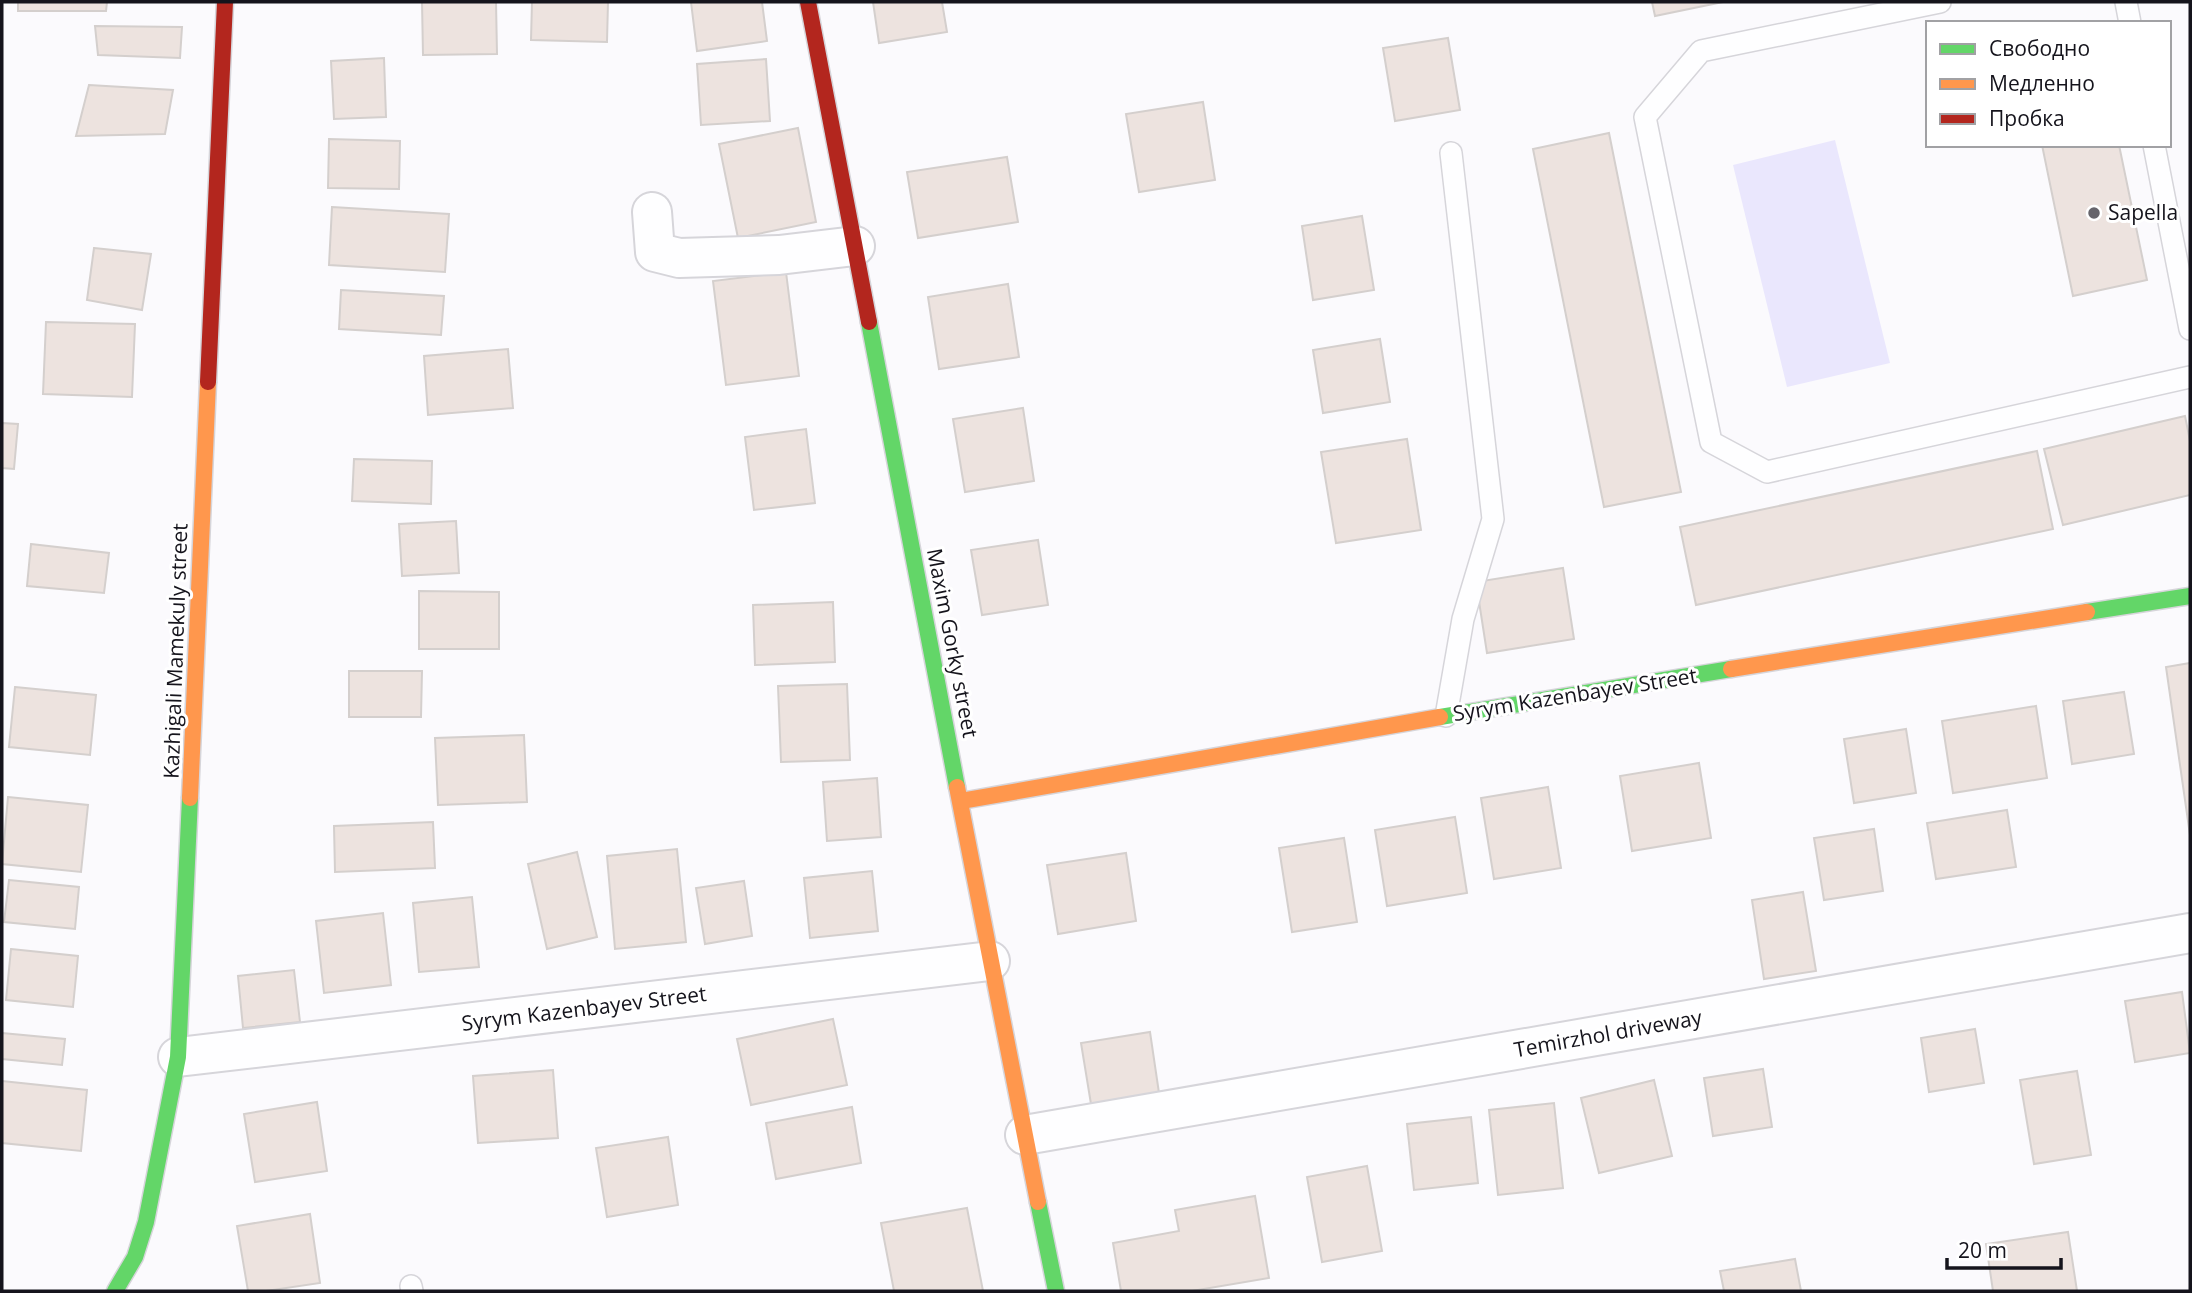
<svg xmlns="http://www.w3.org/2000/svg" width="2192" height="1293" font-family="'Open Sans',sans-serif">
	<rect width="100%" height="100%" fill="#fbfafd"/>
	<path fill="#eae7fd" d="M1835,140L1890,363L1787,387L1733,165Z"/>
	<g fill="#ede3df" stroke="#d4cfcd" stroke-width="2">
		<path d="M18,2H107L106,11H18Z"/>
		<path d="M422,2H496L497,54L423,55Z"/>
		<path d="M532,2H608L607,42L531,40Z"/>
		<path d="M691,2H762L767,41L697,51Z"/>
		<path d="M873,2H942L947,32L879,43Z"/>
		<path d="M1652,2H1723L1655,16Z"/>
		<path d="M95,26L182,27L180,58L98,55Z"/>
		<path d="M1448,38L1460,110L1395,121L1383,48Z"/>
		<path d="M384,58L386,117L334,119L331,61Z"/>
		<path d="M766,59L770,121L701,125L697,64Z"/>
		<path d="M89,85L173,90L165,134L76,136Z"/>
		<path d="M1203,102L1215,180L1139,192L1126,114Z"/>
		<path d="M798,128L816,222L738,238L719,144Z"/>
		<path d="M1609,133L1681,492L1604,507L1533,149Z"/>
		<path d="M329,139L400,141L399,189L328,188Z"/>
		<path d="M2042,145H2119L2147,280L2073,296Z"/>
		<path d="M1007,157L1018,222L918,238L907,172Z"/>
		<path d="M332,207L449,214L445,272L329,265Z"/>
		<path d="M1362,216L1374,290L1313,300L1302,226Z"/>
		<path d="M94,248L151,254L142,310L87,300Z"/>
		<path d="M786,272L799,376L726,385L713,281Z"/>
		<path d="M1008,284L1019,357L939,369L928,297Z"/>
		<path d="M341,290L444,296L441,335L339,329Z"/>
		<path d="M46,322L135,324L132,397L43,394Z"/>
		<path d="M1380,339L1390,402L1323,413L1313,350Z"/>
		<path d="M508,349L513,408L428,415L424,356Z"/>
		<path d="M1023,408L1034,481L965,492L953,419Z"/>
		<path d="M2185,416L2190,441V495L2063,525L2044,449Z"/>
		<path d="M2,423L18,424L14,469L2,468Z"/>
		<path d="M806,429L815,503L754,510L745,437Z"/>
		<path d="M1407,439L1421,530L1336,543L1321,452Z"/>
		<path d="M2037,451L2053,529L1696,605L1680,527Z"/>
		<path d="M354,459L432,461L431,504L352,501Z"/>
		<path d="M456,521L459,573L402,576L399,524Z"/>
		<path d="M1038,540L1048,605L982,615L971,550Z"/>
		<path d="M31,544L109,553L104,593L27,586Z"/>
		<path d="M1563,568L1574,639L1487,653L1476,582Z"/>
		<path d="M419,591L499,592V649H419Z"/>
		<path d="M833,602L835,662L755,665L753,605Z"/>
		<path d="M2190,663V835L2166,667Z"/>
		<path d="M349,671H422L421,717H349Z"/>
		<path d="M847,684L850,760L781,762L778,686Z"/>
		<path d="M15,687L96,695L90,755L9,747Z"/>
		<path d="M2124,692L2134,754L2072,764L2063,701Z"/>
		<path d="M2036,706L2047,778L1953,793L1942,721Z"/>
		<path d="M1906,729L1916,793L1854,803L1844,739Z"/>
		<path d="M524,735L527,802L438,805L435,738Z"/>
		<path d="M1699,763L1711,838L1632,851L1620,776Z"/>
		<path d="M877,778L881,837L827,841L823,782Z"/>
		<path d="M1548,787L1561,868L1494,879L1481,798Z"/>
		<path d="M8,797L88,805L81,872L2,864Z"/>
		<path d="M2007,810L2016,867L1936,879L1927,823Z"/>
		<path d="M1455,817L1467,893L1387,906L1375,830Z"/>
		<path d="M433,822L435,868L335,872L334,826Z"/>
		<path d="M1874,829L1883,891L1824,900L1814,838Z"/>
		<path d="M1344,838L1357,922L1292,932L1279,848Z"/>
		<path d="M677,849L686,942L615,949L607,856Z"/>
		<path d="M577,852L597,937L547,949L528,864Z"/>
		<path d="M1126,853L1136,921L1058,934L1047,865Z"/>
		<path d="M872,871L878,931L810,938L804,878Z"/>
		<path d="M9,880L79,887L75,929L4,922Z"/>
		<path d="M744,881L752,936L705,944L696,888Z"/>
		<path d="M1803,892L1816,971L1764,979L1752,900Z"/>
		<path d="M472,897L479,967L419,972L413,903Z"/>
		<path d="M383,913L391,985L324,993L316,921Z"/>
		<path d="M11,949L78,956L73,1007L6,1000Z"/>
		<path d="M294,970L300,1022L243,1028L238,976Z"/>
		<path d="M2182,992L2190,1053L2135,1062L2125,1001Z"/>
		<path d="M833,1019L847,1085L751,1105L737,1039Z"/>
		<path d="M1975,1029L1984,1083L1929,1092L1921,1038Z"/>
		<path d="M1150,1032L1159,1093L1091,1104L1081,1043Z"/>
		<path d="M2,1033L65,1039L62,1065L2,1059Z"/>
		<path d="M1763,1069L1772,1127L1713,1136L1704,1078Z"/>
		<path d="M553,1070L558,1138L478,1143L473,1076Z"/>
		<path d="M2077,1071L2091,1155L2034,1164L2020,1080Z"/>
		<path d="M1654,1080L1672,1156L1599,1173L1581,1098Z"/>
		<path d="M2,1081L87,1090L81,1151L2,1143Z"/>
		<path d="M317,1102L327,1171L255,1182L244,1114Z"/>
		<path d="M1554,1103L1563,1188L1498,1195L1489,1110Z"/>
		<path d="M852,1107L861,1163L776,1179L766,1123Z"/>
		<path d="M1471,1117L1478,1183L1414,1190L1407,1124Z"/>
		<path d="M668,1137L678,1205L607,1217L596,1148Z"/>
		<path d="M1367,1166L1382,1251L1322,1262L1307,1177Z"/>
		<path d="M1255,1196L1269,1278L1192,1291H1121L1113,1243L1179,1231L1175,1210Z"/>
		<path d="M967,1208L983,1291H894L881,1223Z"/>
		<path d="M310,1214L320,1283L266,1291H248L237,1226Z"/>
		<path d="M2068,1232L2077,1291H1993L1986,1244Z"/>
		<path d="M1795,1259L1801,1291H1724L1720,1271Z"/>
	</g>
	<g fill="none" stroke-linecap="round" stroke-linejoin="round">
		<g stroke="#d6d5da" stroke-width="24">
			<g id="lane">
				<path d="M1940,2L1701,51L1645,117L1711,442L1767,472L2190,377"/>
				<path d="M2126,2L2130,23"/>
				<path d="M2154,145L2190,329"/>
				<path d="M1446,716L1463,619L1493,519L1451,153"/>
				<path d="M411,1286L412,1291"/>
			</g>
		</g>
		<g stroke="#d6d5da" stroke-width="42">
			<g id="street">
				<path d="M652,212L655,252L679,258L779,255L855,246"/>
				<path d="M178,1057L990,961"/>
				<path d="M1025,1135L2190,933"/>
			</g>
		</g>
		<g stroke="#d6d5da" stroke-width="19">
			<g id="fast">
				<path d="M869,322L957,787"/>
				<path d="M2087,612L2190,596"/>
				<path d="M1440,717L1731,669"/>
				<path d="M1038,1202L1056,1291"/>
				<path d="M115,1291L135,1257L146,1222L178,1057L190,798"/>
			</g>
		</g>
		<g stroke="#d6d5da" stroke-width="19">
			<g id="slow">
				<path d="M1731,669L2087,612"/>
				<path d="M957,787L1038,1202"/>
				<path d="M190,798L208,382"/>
				<path d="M961,801L1440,717"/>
			</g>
		</g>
		<g stroke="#d6d5da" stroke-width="19">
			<g id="jam">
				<path d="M808,2L869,322"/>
				<path d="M208,382L225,2"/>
			</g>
		</g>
		<use href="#lane" stroke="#fefeff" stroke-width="21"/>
		<use href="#street" stroke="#fefeff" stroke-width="38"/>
		<use href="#fast" stroke="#63d668" stroke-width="16"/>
		<use href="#slow" stroke="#ff974d" stroke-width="16"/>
		<use href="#jam" stroke="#b3261e" stroke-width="16"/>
	</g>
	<circle fill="#66646b" stroke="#fff" stroke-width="2.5" cx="2094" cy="213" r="7"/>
	<g text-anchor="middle" stroke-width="6" stroke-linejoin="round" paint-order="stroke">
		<g font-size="21" fill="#15141c" stroke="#fff" text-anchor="start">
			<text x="2108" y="220">Sapella</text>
		</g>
		<g font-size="21" fill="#15141c" stroke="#fff">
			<text transform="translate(952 643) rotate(79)" y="7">Maxim Gorky street</text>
			<text transform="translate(176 651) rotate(-88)" y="7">Kazhigali Mamekuly street</text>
			<text transform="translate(1575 695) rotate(-9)" y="7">Syrym Kazenbayev Street</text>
			<text transform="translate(584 1009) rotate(-7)" y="7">Syrym Kazenbayev Street</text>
			<text transform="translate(1608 1034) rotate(-10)" y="7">Temirzhol driveway</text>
		</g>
	</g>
	<rect width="2192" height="1293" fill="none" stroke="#15141c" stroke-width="7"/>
	<rect x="1926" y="21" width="245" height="126" fill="#ffffff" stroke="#a1a1a4" stroke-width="2"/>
	<rect x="1940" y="44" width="35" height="10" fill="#63d668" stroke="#a1a1a4" stroke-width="2"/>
	<text x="1989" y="56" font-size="21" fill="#15141c">Свободно</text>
	<rect x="1940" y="79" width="35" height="10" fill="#ff974d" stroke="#a1a1a4" stroke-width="2"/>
	<text x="1989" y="91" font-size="21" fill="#15141c">Медленно</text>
	<rect x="1940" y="114" width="35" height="10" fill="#b3261e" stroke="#a1a1a4" stroke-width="2"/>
	<text x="1989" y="126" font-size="21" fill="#15141c">Пробка</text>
	<path d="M1947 1258v10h114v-10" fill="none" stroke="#15141c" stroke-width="3.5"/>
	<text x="1958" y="1258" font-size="21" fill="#15141c" stroke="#ffffff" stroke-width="5" paint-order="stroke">20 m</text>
</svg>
